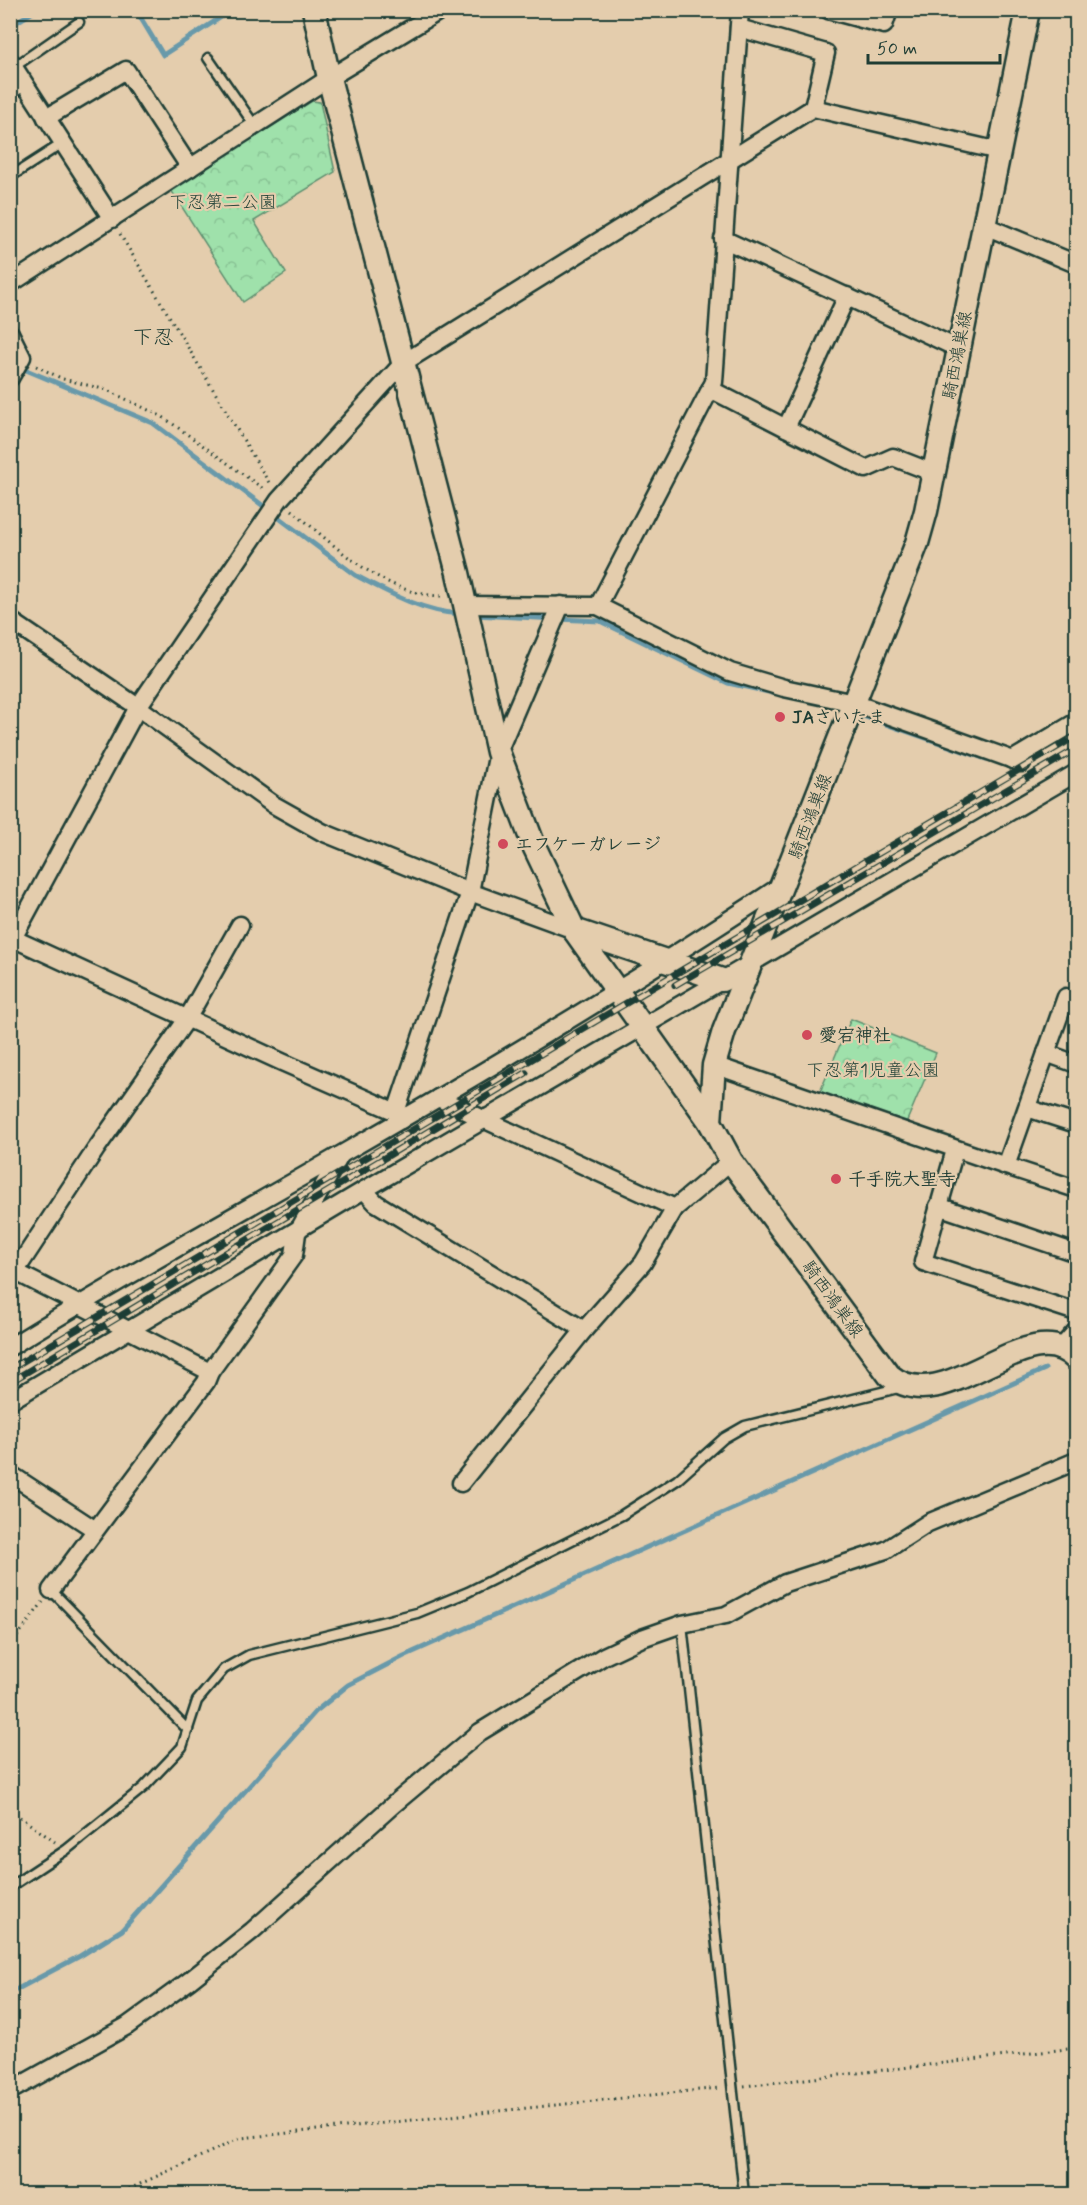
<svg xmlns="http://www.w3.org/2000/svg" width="1087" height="2205" font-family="Mynerve,'Klee One',sans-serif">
	<defs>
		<pattern id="forest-crowns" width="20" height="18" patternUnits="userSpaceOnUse" patternTransform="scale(1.5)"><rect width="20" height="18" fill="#9fe1ab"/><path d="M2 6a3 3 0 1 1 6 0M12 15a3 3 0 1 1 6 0" fill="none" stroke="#88c294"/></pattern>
	</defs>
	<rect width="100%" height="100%" fill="#e4cdad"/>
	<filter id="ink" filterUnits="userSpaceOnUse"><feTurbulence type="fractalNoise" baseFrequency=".0167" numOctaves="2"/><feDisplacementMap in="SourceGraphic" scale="12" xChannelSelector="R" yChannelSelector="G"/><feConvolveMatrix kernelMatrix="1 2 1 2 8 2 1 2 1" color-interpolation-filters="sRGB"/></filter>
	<g filter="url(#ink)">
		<g fill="url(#forest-crowns)" stroke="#5f8f70" stroke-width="1.5">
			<path d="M312,101L320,102L335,172L254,221L286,273L243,302L171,190Z"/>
			<path d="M851,1019L936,1053L906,1123L819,1094Z"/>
		</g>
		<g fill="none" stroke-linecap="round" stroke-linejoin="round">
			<g stroke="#6899aa" stroke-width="5">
				<path d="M136,10L163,55L232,10"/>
				<path d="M10,26L36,10"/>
				<path d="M19,367L153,423L355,575C387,592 425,613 461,614"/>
				<path d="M474,615L600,621L728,683L773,693"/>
				<path d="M854,713L986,759"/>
				<path d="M10,1993L80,1956L122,1930L315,1712L348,1685L404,1656L1045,1369"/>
			</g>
			<g stroke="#1f3d34" stroke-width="13">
				<g id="lane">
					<path d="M208,58L255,126"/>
					<path d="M14,67L79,22"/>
					<path d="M10,95L26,85"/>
					<path d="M10,177L63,143"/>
					<path d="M51,1590L188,1730"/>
					<path d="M682,1624L744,2194"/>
					<path d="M10,1887L66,1850L144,1787L182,1747L197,1701L224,1669L249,1655L417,1613L468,1592L622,1515L677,1480L724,1438L745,1426L902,1387"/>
				</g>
			</g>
			<g stroke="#1f3d34" stroke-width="21">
				<g id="street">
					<path d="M828,10L884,25L889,10"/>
					<path d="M739,28L826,53L813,108"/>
					<path d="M10,61L112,219"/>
					<path d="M46,118L126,70L190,168"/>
					<path d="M983,225L1076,264"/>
					<path d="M723,239L959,349"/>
					<path d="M10,284L329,78L441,10"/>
					<path d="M10,333L22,357L10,378"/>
					<path d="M710,389L866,469L893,457L934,473"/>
					<path d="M786,428L847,296"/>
					<path d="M464,605L598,606L730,672L784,688L854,703L1022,763"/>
					<path d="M598,606L714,382L740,10"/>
					<path d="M10,620L138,707L274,805L322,832L470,892L574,930"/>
					<path d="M1012,760L1076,722"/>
					<path d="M10,937L282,1062L396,1112L401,1120"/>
					<path d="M10,944L138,707L279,500L403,363L813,108L999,151"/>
					<path d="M1046,1053L1076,1064"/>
					<path d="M714,1065L1006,1166L1066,997L1076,1000"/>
					<path d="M438,1098L675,1208L731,1161"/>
					<path d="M1027,1108L1076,1124"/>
					<path d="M396,1112L470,892L498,752L561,605"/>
					<path d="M955,1150L923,1262L1076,1312"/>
					<path d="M1006,1166L1076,1189"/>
					<path d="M364,1190L376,1203L584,1330"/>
					<path d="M938,1206L1076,1253"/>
					<path d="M10,1269L210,1372"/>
					<path d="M15,1272L96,1149L187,1019L240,925"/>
					<path d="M10,1347C118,1279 230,1219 340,1155C490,1069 638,980 782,885"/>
					<path d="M1061,1348L1076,1331"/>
					<path d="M10,1401L364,1190L1076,773"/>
					<path d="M10,1474L94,1529"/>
					<path d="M461,1483L584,1330L643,1263L675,1208"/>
					<path d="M51,1590L206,1382L210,1372L294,1255L297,1233L340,1156"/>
					<path d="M10,2091L127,2026L189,1981L252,1931L394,1804L480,1732L604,1656L642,1638L682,1624L726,1615L785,1583L886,1550L928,1523L1076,1461"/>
				</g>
			</g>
			<g stroke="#1f3d34" stroke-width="27">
				<g id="secondary">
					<path d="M314,10L329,78L458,573L498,752L534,846L574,930L710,1122"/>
					<path d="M1028,10L926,511L917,543L724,1031L714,1065L710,1122L731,1161L889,1375C945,1423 1029,1308 1076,1359"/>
					<path d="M574,930L722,980"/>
				</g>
			</g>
			<g stroke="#1f3d34" stroke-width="3" stroke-dasharray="1.5 4.5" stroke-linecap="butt">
				<path d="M120,234L271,486"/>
				<path d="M36,366L63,379L107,390L163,417L265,490"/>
				<path d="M292,510C334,545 384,596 443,596"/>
				<path d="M10,1646L43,1602"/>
				<path d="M10,1810L55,1842"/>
				<path d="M744,2086L1076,2048"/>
				<path d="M118,2194L241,2138L719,2088"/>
			</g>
			<use href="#lane" stroke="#e4cdad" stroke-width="8"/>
			<use href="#street" stroke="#e4cdad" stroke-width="16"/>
			<use href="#secondary" stroke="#e4cdad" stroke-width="22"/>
			<g stroke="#1f3d34" stroke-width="7">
				<g id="rail">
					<path d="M675,985L1076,749"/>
					<path d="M10,1369L1076,736"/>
					<path d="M10,1382L526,1073"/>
				</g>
			</g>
			<use href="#rail" stroke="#e4cdad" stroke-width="4.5" stroke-dasharray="14" stroke-linecap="butt"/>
		</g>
	</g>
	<g fill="#d1495b" stroke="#e4cdad" stroke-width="2">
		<circle cx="780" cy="717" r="6"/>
		<circle cx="503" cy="844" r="6"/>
		<circle cx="807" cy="1035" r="6"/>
		<circle cx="836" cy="1179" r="6"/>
	</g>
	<g text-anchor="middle" stroke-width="4.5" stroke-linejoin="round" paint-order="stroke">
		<g font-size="18" fill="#25453a" stroke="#e4cdad">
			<text x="223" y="208">下忍第二公園</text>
			<text x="873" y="1076">下忍第1児童公園</text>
		</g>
		<g font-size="18" fill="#1f3d34" stroke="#e4cdad">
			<text transform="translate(957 355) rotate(-79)" y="6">騎西鴻巣線</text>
			<text transform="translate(810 816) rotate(-69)" y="6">騎西鴻巣線</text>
			<text transform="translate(833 1299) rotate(54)" y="6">騎西鴻巣線</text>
		</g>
		<g font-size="18" font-weight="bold" fill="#1f3d34" stroke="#e4cdad" text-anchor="start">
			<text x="792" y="723">JAさいたま</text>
			<text x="515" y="850">エフケーガレージ</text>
			<text x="819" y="1041">愛宕神社</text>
			<text x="848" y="1185">千手院大聖寺</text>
		</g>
		<g font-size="21" fill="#1f3d34" stroke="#e4cdad">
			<text x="153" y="344">下忍</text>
		</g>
	</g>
	<rect width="1087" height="2205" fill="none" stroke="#e4cdad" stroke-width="36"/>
	<rect x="18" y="18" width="1051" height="2169" fill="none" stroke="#1f3d34" stroke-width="2" filter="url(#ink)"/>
	<path d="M868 54v9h132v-9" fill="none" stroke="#1f3d34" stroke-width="3"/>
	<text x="877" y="54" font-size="18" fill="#1f3d34" stroke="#e4cdad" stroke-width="4.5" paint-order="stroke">50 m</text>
</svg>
